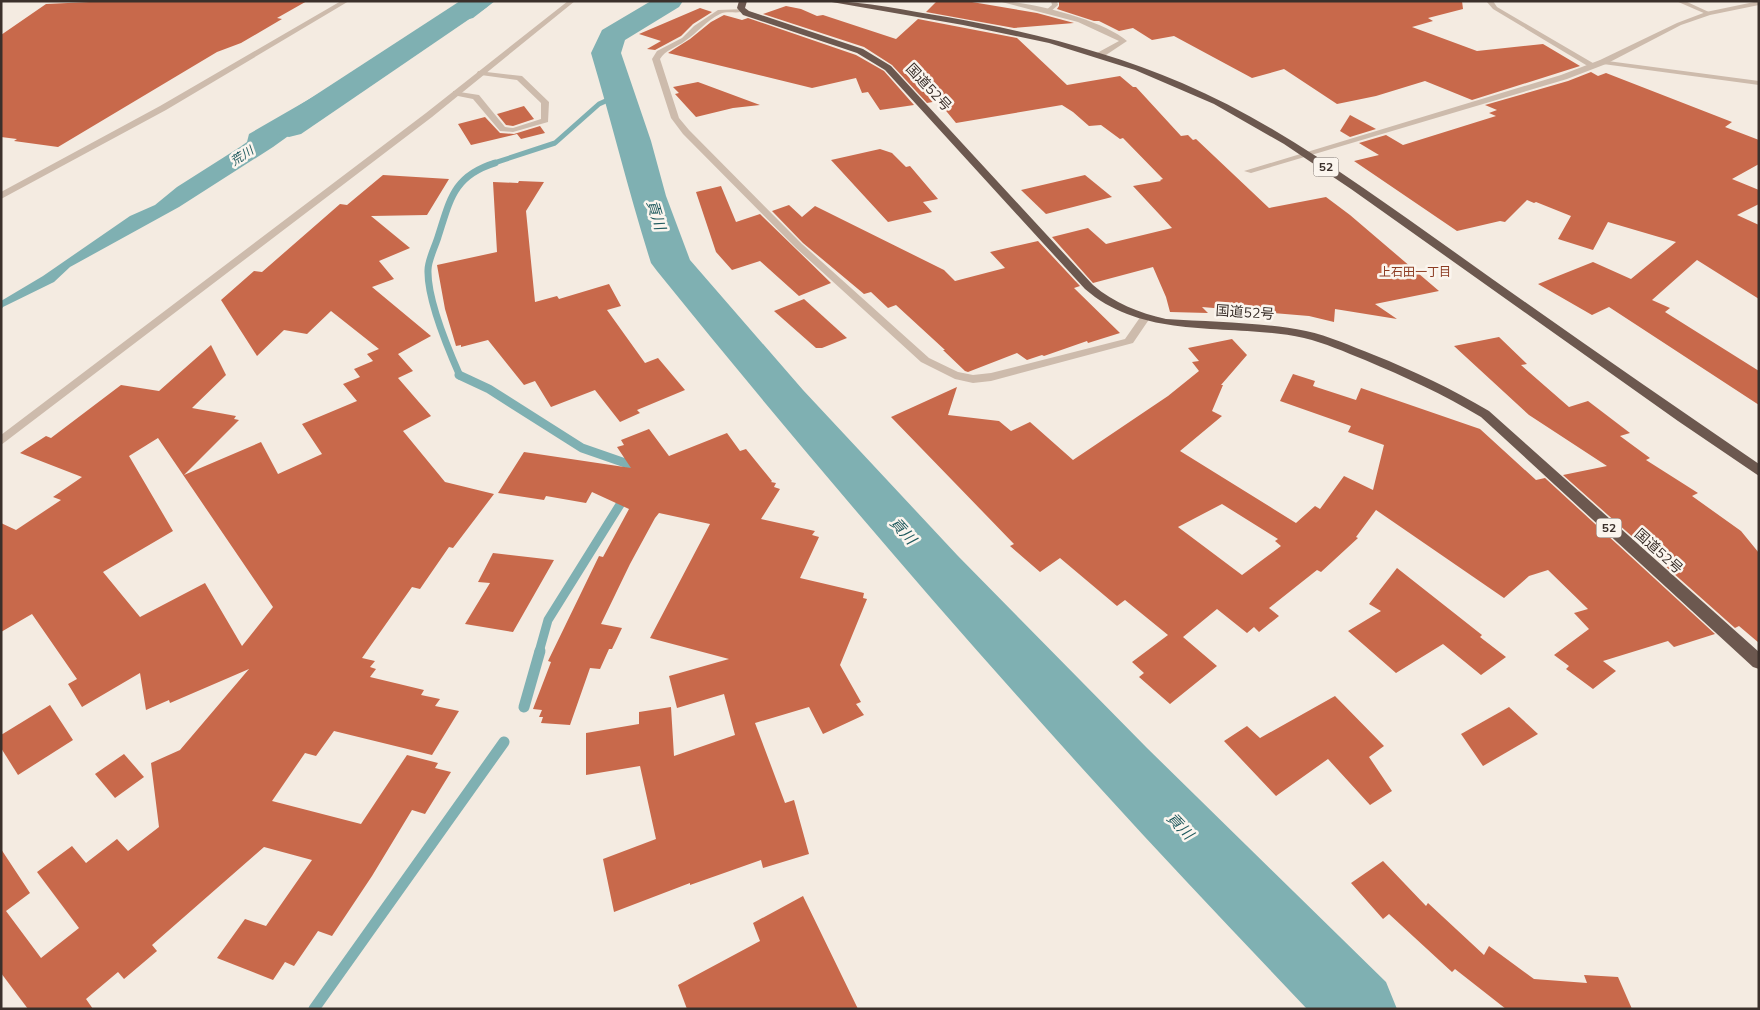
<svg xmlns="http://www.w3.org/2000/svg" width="1760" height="1010" font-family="'Nunito Sans','Noto Sans JP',sans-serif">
	<rect width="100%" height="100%" fill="#f4ebe1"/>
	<path fill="#7fb0b2" d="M470,1H495L473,18L448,25L402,55L368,69L347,86V91L333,104L273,147L179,207L70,267L54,282L3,307L1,310V301L43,276L130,216L155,205L177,187L240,147L247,142L249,134L431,29Z"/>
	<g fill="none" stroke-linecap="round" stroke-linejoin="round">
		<path stroke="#7fb0b2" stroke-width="5" d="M491,164L555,143L599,104L619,95"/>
		<path stroke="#7fb0b2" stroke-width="7" d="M460,376C448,349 427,299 428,270C428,260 435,247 438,237C450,200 453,176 495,163"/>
		<g stroke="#7fb0b2" stroke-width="9">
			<path d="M459,375L489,389L582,448L631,465L636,472"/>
			<path d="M539,652L548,620L626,495"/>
		</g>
		<g stroke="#7fb0b2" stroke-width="11">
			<path d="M524,707L540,651"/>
			<path d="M314,1009L504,742"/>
		</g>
		<g fill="#7fb0b2" fill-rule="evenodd">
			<path d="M460,1H491L487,7L301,134L289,137L277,134L273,127L277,120Z"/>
			<path d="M651,1H683L679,7L625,40L621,53L651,141L666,196L690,260L803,390L958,556L1147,748L1386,982L1397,1009H1307C1238,936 1168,863 1101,789C948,621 800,448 657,271L651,263C629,194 612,123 591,53L602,30Z"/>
		</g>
	</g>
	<g fill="#c8694b" fill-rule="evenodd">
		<path d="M111,1H307L277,18L282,19L241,43L217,52L58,147L14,141L17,139L1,137V35L46,4Z"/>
		<path d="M937,1L972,2L1037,13L1074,23L1014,28L926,12Z"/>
		<path d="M1059,1H1462L1463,9L1428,18L1433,21L1412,27L1477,51L1543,44L1580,66L1472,100L1425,81L1376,96L1337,104L1284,69L1252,78L1174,36L1152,40L1133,28L1119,31L1099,21H1094L1057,9L1059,6Z"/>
		<path d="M786,6L801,9L817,16L823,15L896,39L918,19L1017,38L1067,85L1120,76L1133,87H1136L1181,136L1188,135L1193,140L1196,139L1269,208L1326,197L1350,215L1439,291L1375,304L1397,319L1335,309L1334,322L1309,316L1202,307L1208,313L1170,312L1166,297L1153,267L1093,283L1052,237L1088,228L1106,244L1172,228L1133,186L1161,181L1160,180L1163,179L1123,138L1120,139L1101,125L1089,126L1073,112L1062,105L956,123L938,101L927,103L892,65L864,47L763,14Z"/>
		<path d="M700,8L712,12L693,24L681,36L655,50L647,49L661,41L639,34Z"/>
		<path d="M724,15L742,20L748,18L856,55L884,71L914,105L880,110L868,92L862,93L856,78L812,88L668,53L690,39L711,22Z"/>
		<path d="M1591,72L1598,76L1606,73L1732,122L1725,127L1759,140V164L1732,179L1759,190V204L1737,215L1759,225V299L1697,260L1652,300L1670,308L1665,312L1759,371V405L1609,307L1592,315L1538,284L1593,262L1631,279L1676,242L1608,222L1593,250L1558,239L1571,216L1536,202L1534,203L1527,200L1505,222L1500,221L1457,231L1354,161L1379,155L1359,143L1386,135L1403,145L1496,116L1489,113L1497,110L1485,105L1568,81Z"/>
		<path d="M698,82L760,105L733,108L696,117L675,94L679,93L673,87Z"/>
		<path d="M524,106L534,119L513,126L506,125L497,114Z"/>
		<path d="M1350,115L1376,129L1350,137L1340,131Z"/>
		<path d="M485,117L500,133L514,134L540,126L545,133L521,139L517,134L471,145L458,124Z"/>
		<path d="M880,149L892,153L906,167L910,166L938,199L923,202L932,212L888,222L831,160Z"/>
		<path d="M383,175L449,179L427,215L371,216L410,248L379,261L394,279L372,287L431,336L398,354L413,371L398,378L431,416L403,431L445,482L494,494L453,548L449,547L420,589L412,587L362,658L375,661L370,667L376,669L370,677L424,690L421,695L440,699L435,706L459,711L432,755L334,731L316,756L305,753L272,801L361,824L407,755L438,763L435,768L451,772L425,814L412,810L372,876L332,936L318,931L294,966L285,962L273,980L217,958L245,919L266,926L312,860L264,847L152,945L157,951L124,979L118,972L86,999L93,1009H28L1,973V849L30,893L6,911L41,958L79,928L37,872L72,846L86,863L117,839L128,851L159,827L151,763L180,750L249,669L170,703L169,700L146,710L140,673L82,707L68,684L77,679L32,614L1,632V523L16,530L61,500L53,497L82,477L20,453L46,436L51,438L121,385L159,391L211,345L226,375L192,408L236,416L234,419L239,420L184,475L261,442L278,474L322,454L302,424L357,401L343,384L360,377L354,369L373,361L367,354L379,349L331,311L307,334L284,330L257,356L221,300L254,271L262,272L340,204L347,205ZM158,438L273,607L242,646L205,583L140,617L103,572L173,531L129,456Z"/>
		<path d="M1085,175L1112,197L1046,214L1021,190Z"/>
		<path d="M519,181L544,182L526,211L535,302L557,296L559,299L609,284L621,306L607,310L645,363L658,358L685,390L637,410L640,413L620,422L595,390L551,407L535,381L524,385L488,340L461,347V345L456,346L445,309L437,265L497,252L493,182L518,183Z"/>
		<path d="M721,186L736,222L760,214L831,283L799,296L760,261L732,270L716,252L696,192Z"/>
		<path d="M789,205L802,217L815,206L944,270L955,281L1005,268L990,252L1038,241L1080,286L1074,288L1120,333L1088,343L1087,341L1044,356L1042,355L1027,360L1017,353L968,372L965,371L943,350H945L896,305L888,308L871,292L864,294L803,243L772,211Z"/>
		<path d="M804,299L847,338L822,348H816L774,311Z"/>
		<path d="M1499,337L1527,364L1521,365L1569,407L1588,401L1630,433L1620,436L1650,458L1646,460L1698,493L1692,496L1741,531L1759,553V643L1739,626L1735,628L1563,475L1607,466L1529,415L1454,346Z"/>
		<path d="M1232,339L1247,355L1221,385H1223L1212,411L1222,416L1180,451L1296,523L1315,506L1320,509L1344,476L1373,490L1384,445L1348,432L1351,426L1280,401L1293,374L1315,381L1313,386L1356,400L1361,388L1480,429L1536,480L1545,478L1715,634L1674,647L1668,641L1603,661L1616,671L1593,689L1566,669L1569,666L1554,655L1589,629L1574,613L1588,609L1548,570L1529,576L1504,598L1376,510L1356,537L1358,538L1321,572L1317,570L1269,608L1279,616L1259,632L1254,627L1247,633L1217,609L1183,637L1217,666L1170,704L1139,677L1144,673L1132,662L1168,635L1125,600L1117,606L1060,558L1040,572L1010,546L1014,544L891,417L957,387L948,415L999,421L1011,431L1030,422L1073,460L1168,396L1199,371L1192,362L1199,361L1188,348ZM1222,504L1278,539L1275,541L1281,546L1242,575L1178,527Z"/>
		<path d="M649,429L669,456L727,433L740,451L746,449L772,481L771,482L776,483L774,487L780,489L761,519L815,531L812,535L819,537L800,578L864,593L863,598L867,599L840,665L861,702L856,704L864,715L823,734L809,707L755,723L785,803L794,800L809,854L763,868L761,860L690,885V883L614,912L603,859L656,839L640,766L586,775V733L639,724V712L671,707L674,756L735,735L724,694L677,708L669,676L729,659L650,638L710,524L659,513L655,518L630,564L601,624L622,628L612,649H609L600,669L590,668L570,725L541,723L543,717H539L542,710L533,709L551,662L548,661L599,556L603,557L629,509L592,492L586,503L546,496L544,500L498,493L524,452L631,468L617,447L624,445L621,440Z"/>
		<path d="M493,553L554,560L513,632L465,624L490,583L478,582Z"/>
		<path d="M1397,568L1482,635L1480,637L1506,657L1481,675L1443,644L1396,673L1348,631L1381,611L1369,604Z"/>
		<path d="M1335,696L1384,746L1369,757L1392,791L1370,805L1328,759L1276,796L1224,741L1247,726L1260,738Z"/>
		<path d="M50,705L73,740L18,775L1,748V735Z"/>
		<path d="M1509,707L1538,734L1483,766L1461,734Z"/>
		<path d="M124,754L144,777L115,798L95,774Z"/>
		<path d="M1383,861L1426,906L1428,903L1484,955L1489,946L1534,979L1587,983L1584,975L1618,977L1632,1009H1506L1455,969L1452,972L1389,914L1383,919L1351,883Z"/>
		<path d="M803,896L858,1009H687L678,985L760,941L753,923Z"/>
	</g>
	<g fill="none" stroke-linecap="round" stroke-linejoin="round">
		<g fill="#cdbbac" fill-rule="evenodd">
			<path d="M1051,1H1057L1058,5L1049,13H1045V11L1052,5Z"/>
			<path d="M1486,1H1493L1497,7L1598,66L1591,68L1493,9Z"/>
			<path d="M1676,1H1685L1711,13L1706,14Z"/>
			<path d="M745,9L746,10C739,15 728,10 720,14C706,21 697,33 685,41C677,47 665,50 660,59L679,118L689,130L802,244L929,358L958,372L973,375L991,373L1125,339L1141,316H1149L1150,318L1133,343L991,381L973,383L955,379L921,362L796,248L683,134L671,118L652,59L657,51L682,38L694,26L718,10Z"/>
			<path d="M1600,60L1759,81V85L1603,64L1599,62Z"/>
			<path d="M478,71L522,76L549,102L548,122L513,132L500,131L473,99L453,95V91L479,95L505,127L513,128L541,119V103L517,80L481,75L477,73Z"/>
		</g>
		<g fill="#cdbbac" fill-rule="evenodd">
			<path d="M341,1H349L166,110L1,199V192L160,106Z"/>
			<path d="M568,1H575L432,117L1,445V435L426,113Z"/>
			<path d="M998,1C1029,1 1104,20 1127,41L1103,57H1097V53L1119,41L1078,22Z"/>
			<path d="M1759,1V5L1710,15L1681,25L1606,64L1567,79L1251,173L1244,171L1561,75L1600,60L1677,23L1706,12Z"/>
		</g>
		<g fill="#6c584f" fill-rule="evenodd">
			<path d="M739,1H747L745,8L749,11L863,49L891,66L1093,285C1114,303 1139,313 1166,319C1212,322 1260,322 1306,331C1329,336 1351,346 1374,355C1414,371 1452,389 1489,411L1759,652V669L1753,667L1481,417C1443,394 1405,377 1365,360C1345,352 1325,343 1304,338C1231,322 1146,342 1085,289L885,70L857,53L743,15L737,8Z"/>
			<path d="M826,1C866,1 907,11 947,17C1027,31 1107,51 1182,83C1280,125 1366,190 1453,251C1554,323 1656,394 1759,464V476L1678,421L1351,189L1284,144L1214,104L1135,70L1049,43L963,25Z"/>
		</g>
	</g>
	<g text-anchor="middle" stroke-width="5" stroke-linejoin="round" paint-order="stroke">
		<g font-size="12" font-style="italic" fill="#1f5a5e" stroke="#fbf5ee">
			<text transform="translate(242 156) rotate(-33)" y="4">荒川</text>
		</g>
		<g fill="#fbf5ee" stroke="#756b66" stroke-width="1">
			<rect x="1313.5" y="157.5" width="25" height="19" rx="4"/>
			<rect x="1596.5" y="518.5" width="25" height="19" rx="4"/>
		</g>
		<g font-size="12" font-weight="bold" fill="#3b302b">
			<text x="1326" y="171">52</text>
			<text x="1609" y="532">52</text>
		</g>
		<g font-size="12" fill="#8c3b22" stroke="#fbf5ee">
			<text x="1415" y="276">上石田一丁目</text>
		</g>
		<g font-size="14" fill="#3b302b" stroke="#fbf5ee">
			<text transform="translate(929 87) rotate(47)" y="5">国道52号</text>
			<text transform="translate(1245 312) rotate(4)" y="5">国道52号</text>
			<text transform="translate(1659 551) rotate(42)" y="5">国道52号</text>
		</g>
		<g font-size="15" font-style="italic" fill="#1f5a5e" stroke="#fbf5ee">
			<text transform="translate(656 215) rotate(73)" y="5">貢川</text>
			<text transform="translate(903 531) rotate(48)" y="5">貢川</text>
			<text transform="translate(1180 826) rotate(46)" y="5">貢川</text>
		</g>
	</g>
	<rect width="1760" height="1010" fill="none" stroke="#3b302b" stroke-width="5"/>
</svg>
